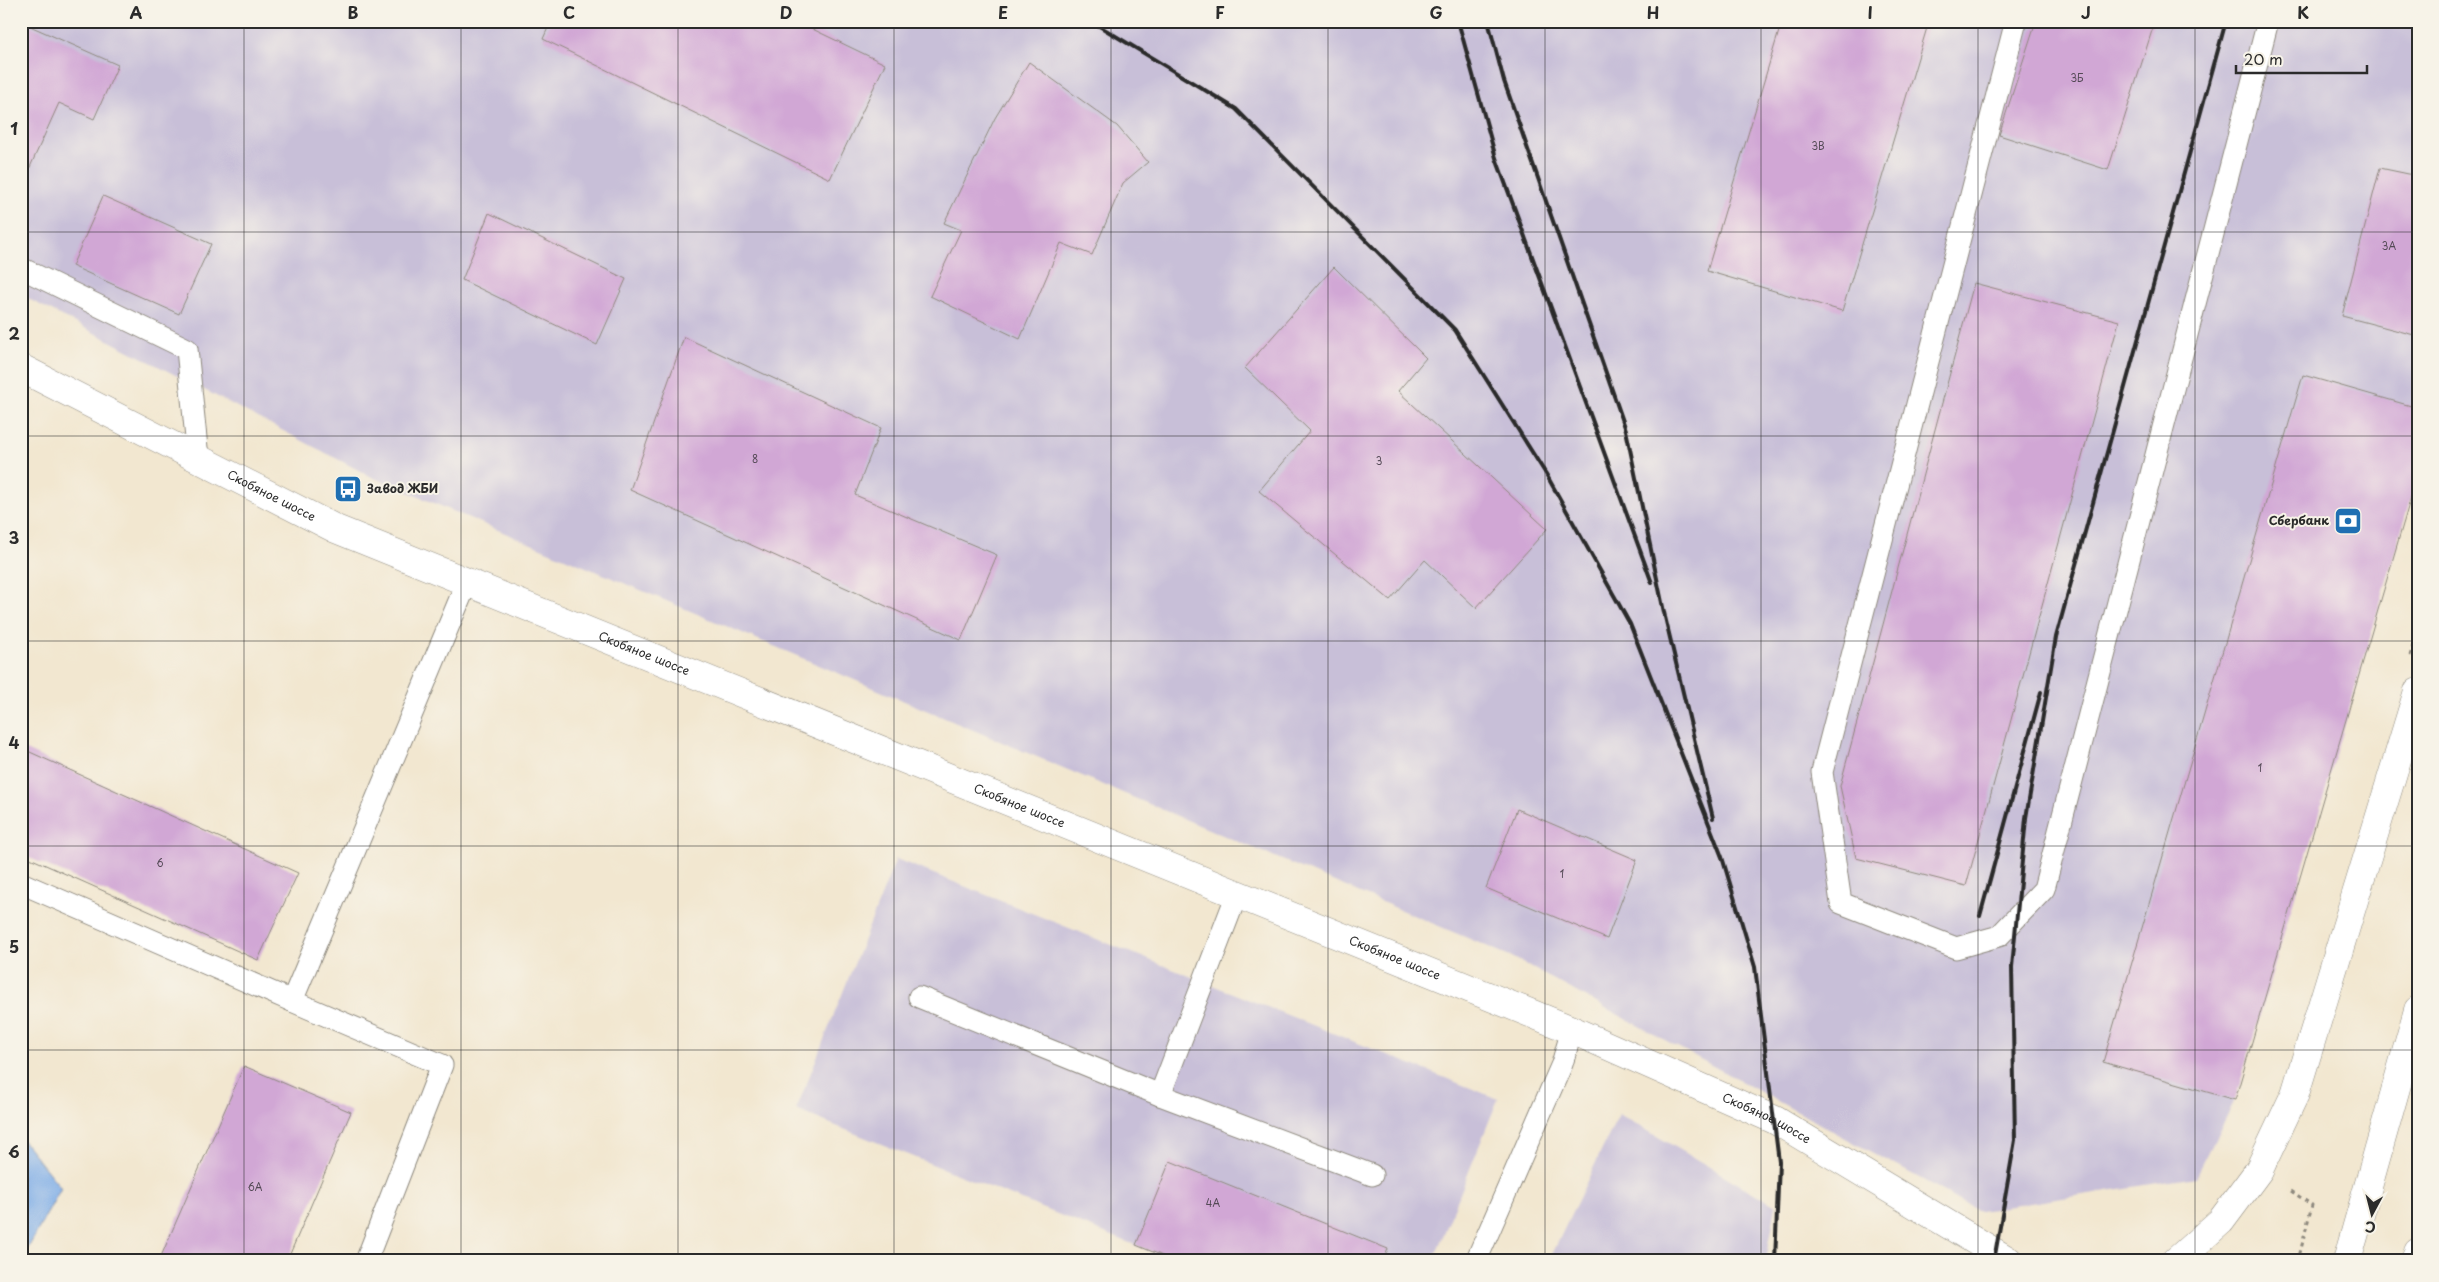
<svg xmlns="http://www.w3.org/2000/svg" width="2439" height="1282" font-family="'Playpen Sans',sans-serif">
	<rect width="100%" height="100%" fill="#f7f3e8"/>
	<filter id="ink" filterUnits="userSpaceOnUse"><feTurbulence type="fractalNoise" baseFrequency=".02" numOctaves="2"/><feDisplacementMap in="SourceGraphic" scale="10" xChannelSelector="R" yChannelSelector="G"/><feConvolveMatrix kernelMatrix="1 2 1 2 8 2 1 2 1" color-interpolation-filters="sRGB"/></filter>
	<filter id="wash" filterUnits="userSpaceOnUse"><feTurbulence type="fractalNoise" baseFrequency=".0096" numOctaves="4" result="noise"/><feDisplacementMap in="SourceGraphic" scale="20" xChannelSelector="R" yChannelSelector="G"/><feGaussianBlur stdDeviation="1.12" result="paint"/><feColorMatrix in="noise" values="0 0 0 0 0 0 0 0 0 0 0 0 0 0 0 0 0 1.4 0 .05"/><feComposite in="paint" operator="in"/></filter>
	<g filter="url(#wash)">
		<rect width="100%" height="100%" fill="#f2e7d0"/>
		<g fill="#c8bfd8">
			<path d="M21,21H2418V473L2235,1100L2196,1177L1980,1211L1510,956L372,477L21,295Z"/>
			<path d="M896,859L1498,1099L1433,1261H1175L796,1110Z"/>
			<path d="M1619,1114L1776,1206L1766,1261H1549Z"/>
		</g>
		<path fill="#7dace7" stroke="#546c89" d="M21,1138L61,1188L21,1261Z"/>
		<g id="blocks">
			<g fill="#d1a7d5">
				<path d="M551,21H796L885,64L830,179L543,39Z"/>
				<path d="M1782,21H1929L1842,311L1707,271Z"/>
				<path d="M2036,21H2155L2108,170L1999,135Z"/>
				<path d="M21,22L118,65L94,119L59,103L21,187Z"/>
				<path d="M1029,62L1117,126L1148,162L1123,183L1092,255L1061,243L1020,339L930,296L961,230L944,223L995,118Z"/>
				<path d="M2380,168L2418,176V336L2342,316Z"/>
				<path d="M103,196L211,244L179,314L72,266Z"/>
				<path d="M489,213L626,279L597,345L462,280Z"/>
				<path d="M1334,267L1426,358L1398,391L1547,529L1476,608L1425,560L1390,600L1259,491L1310,431L1245,368Z"/>
				<path d="M1974,283L2119,321L1966,886L1856,858L1840,786Z"/>
				<path d="M684,337L881,428L855,495L997,555L961,640L630,490Z"/>
				<path d="M2303,375L2418,408V473L2235,1100L2103,1062Z"/>
				<path d="M21,748L298,873L258,960L21,854Z"/>
				<path d="M1517,809L1637,860L1607,939L1486,888Z"/>
				<path d="M244,1066L351,1112L287,1261H159Z"/>
				<path d="M1170,1161L1388,1249L1383,1261H1175L1136,1245Z"/>
			</g>
		</g>
	</g>
	<g filter="url(#ink)">
		<use href="#blocks" fill-opacity="0" stroke="#8e897e" stroke-width="1"/>
		<g fill="none" stroke-linecap="round" stroke-linejoin="round">
			<g stroke="#8e897e" stroke-width="23">
				<g id="lane">
					<path d="M2016,21L1822,772L1841,903L1956,948L1999,936L2044,889L2268,21"/>
					<path d="M21,268L187,349L198,458"/>
					<path d="M21,883L292,1001"/>
					<path d="M1237,894L1160,1095L1372,1175"/>
					<path d="M919,997L1160,1095"/>
					<path d="M366,1261L442,1065L292,1001L467,582"/>
					<path d="M1476,1261L1562,1064L1572,1030"/>
				</g>
			</g>
			<g stroke="#8e897e" stroke-width="29">
				<g id="secondary">
					<path id="s1" d="M21,368L336,529L1572,1030L1775,1120L2009,1261"/>
					<path d="M2176,1261L2221,1221L2259,1170L2295,1094L2418,691"/>
					<path d="M2347,1261L2418,1010"/>
					<path d="M2415,1261L2418,1252"/>
				</g>
			</g>
			<g stroke="#8e897e" stroke-width="3" stroke-dasharray="4 4" stroke-linecap="butt">
				<path d="M2410,656L2418,628"/>
				<path d="M2291,1191L2312,1205L2298,1261"/>
			</g>
			<use href="#lane" stroke="#fff" stroke-width="21"/>
			<use href="#secondary" stroke="#fff" stroke-width="28"/>
			<g stroke="#2b2b2b" stroke-width="4">
				<path d="M1091,21L1236,109L1455,330L1546,474L1630,624L1722,857L1755,967L1779,1162L1775,1261"/>
				<path d="M1458,21L1496,158L1652,583"/>
				<path d="M1488,21L1504,81L1626,430L1665,617L1713,818"/>
				<path d="M1980,916L2041,692"/>
				<path d="M1994,1261L2015,1140L2012,967L2026,818L2056,637L2226,21"/>
			</g>
		</g>
	</g>
	<path fill="none" stroke="#2b2b2b" stroke-width="1" stroke-opacity="0.55" d="M244,21V1261M461,21V1261M678,21V1261M894,21V1261M1111,21V1261M1328,21V1261M1545,21V1261M1761,21V1261M1978,21V1261M2195,21V1261M21,232H2418M21,436H2418M21,641H2418M21,846H2418M21,1050H2418"/>
	<defs>
		<g id="bus-square" transform="scale(1.4375)"><rect x="-9" y="-9" width="18" height="18" rx="4" fill="#1f6fb2" stroke="#f7f3e8"/><path d="M-5-6H5V4H4V6H2V4H-2V6H-4V4H-5ZM-3.5-4V0h7V-4ZM-3.5 1.2v1.5H-2V1.2ZM2 1.2v1.5H3.5V1.2Z" fill="#fff"/></g>
		<g id="bank-square" transform="scale(1.4375)"><rect x="-9" y="-9" width="18" height="18" rx="4" fill="#1f6fb2" stroke="#f7f3e8"/><path d="M-6-4H6V4H-6ZM0-2.3a2.3 2.3 0 1 0 0 4.6a2.3 2.3 0 1 0 0-4.6Z" fill="#fff"/></g>
	</defs>
	<g fill-rule="evenodd">
		<use href="#bus-square" x="348" y="489"/>
		<use href="#bank-square" x="2348" y="521"/>
	</g>
	<g text-anchor="middle" stroke-width="4" stroke-linejoin="round" paint-order="stroke">
		<g font-size="10" fill="#544a56">
			<text x="2077" y="82">3Б</text>
			<text x="1818" y="150">3В</text>
			<text x="2389" y="250">3А</text>
			<text x="755" y="463">8</text>
			<text x="1379" y="465">3</text>
			<text x="2260" y="772">1</text>
			<text x="160" y="867">6</text>
			<text x="1562" y="878">1</text>
			<text x="255" y="1191">6А</text>
			<text x="1213" y="1207">4А</text>
		</g>
		<g font-size="12" font-weight="bold" fill="#2b2b2b" stroke="#f7f3e8" text-anchor="start">
			<text x="367" y="493">Завод ЖБИ</text>
			<text x="2329" y="525" text-anchor="end">Сбербанк</text>
		</g>
		<g font-size="12" fill="#2b2b2b" stroke="#f7f3e8">
			<text dy="4" stroke="none"><textPath href="#s1" startOffset="281">Скобяное шоссе</textPath></text>
			<text dy="4" stroke="none"><textPath href="#s1" startOffset="686">Скобяное шоссе</textPath></text>
			<text dy="4" stroke="none"><textPath href="#s1" startOffset="1091">Скобяное шоссе</textPath></text>
			<text dy="4" stroke="none"><textPath href="#s1" startOffset="1496">Скобяное шоссе</textPath></text>
			<text dy="4" stroke="none"><textPath href="#s1" startOffset="1901">Скобяное шоссе</textPath></text>
		</g>
	</g>
	<rect width="2439" height="1282" fill="none" stroke="#f7f3e8" stroke-width="55"/>
	<g transform="translate(2372 1214) rotate(187)" stroke="#f7f3e8" stroke-width="4" paint-order="stroke">
	<path d="M0-4L9 19L0 12L-9 19Z" fill="#2b2b2b"/>
	<text y="-8" font-size="14" font-weight="bold" text-anchor="middle" fill="#2b2b2b">С</text>
	</g>
	<path d="M2236 65v8h131v-8" fill="none" stroke="#2b2b2b" stroke-width="2.5"/>
	<text x="2244" y="65" font-size="15" fill="#2b2b2b" stroke="#f7f3e8" stroke-width="4" paint-order="stroke">20 m</text>
	<rect x="28" y="28" width="2384" height="1226" fill="none" stroke="#2b2b2b" stroke-width="2"/>
	<g font-size="16" text-anchor="middle" font-weight="bold" fill="#2b2b2b">
		<text x="136" y="19">A</text>
		<text x="353" y="19">B</text>
		<text x="569" y="19">C</text>
		<text x="786" y="19">D</text>
		<text x="1003" y="19">E</text>
		<text x="1220" y="19">F</text>
		<text x="1436" y="19">G</text>
		<text x="1653" y="19">H</text>
		<text x="1870" y="19">I</text>
		<text x="2086" y="19">J</text>
		<text x="2303" y="19">K</text>
		<text x="14" y="135">1</text>
		<text x="14" y="340">2</text>
		<text x="14" y="544">3</text>
		<text x="14" y="749">4</text>
		<text x="14" y="953">5</text>
		<text x="14" y="1158">6</text>
	</g>
</svg>
